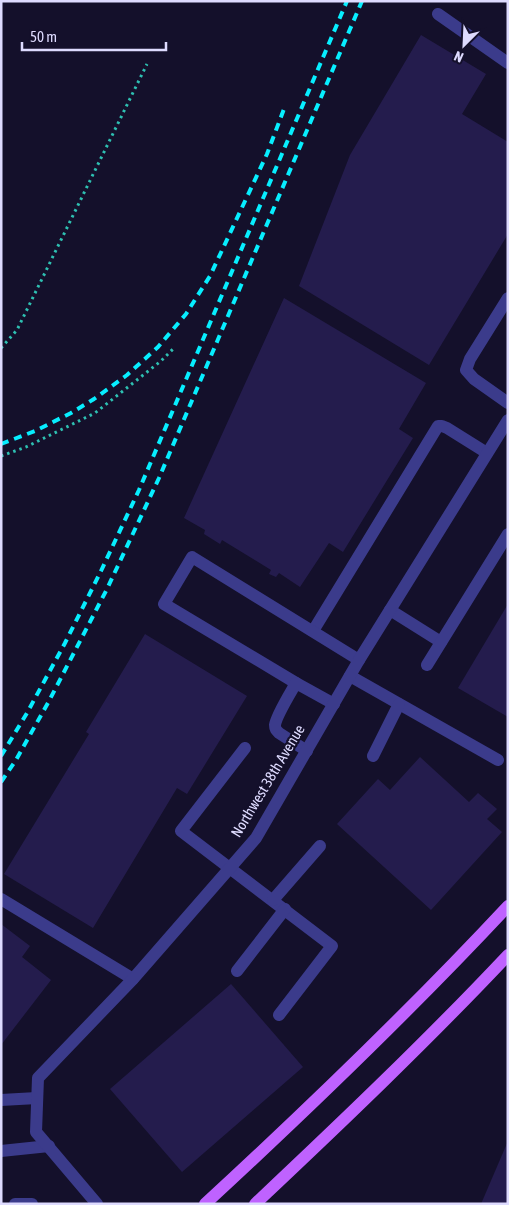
<svg xmlns="http://www.w3.org/2000/svg" width="509" height="1205" font-family="'Asap Condensed',sans-serif">
	<rect width="100%" height="100%" fill="#14102b"/>
	<g fill="#241c4d">
		<path d="M421,35L486,74L462,114L508,142V234L429,365L299,286L350,155Z"/>
		<path d="M284,298L426,383L399,429L413,438L343,552L329,543L300,587L279,573L276,577L269,574L271,570L222,540L220,544L204,534L205,530L184,518Z"/>
		<path d="M508,604V717L458,688Z"/>
		<path d="M145,634L247,696L187,794L177,788L93,928L4,874L89,734L86,732Z"/>
		<path d="M420,757L469,802L478,793L497,809L487,819L502,832L431,910L337,824L378,779L390,790Z"/>
		<path d="M1,924L30,946L22,957L51,980L1,1045Z"/>
		<path d="M231,984L303,1067L182,1172L110,1089Z"/>
		<path d="M508,1141V1204H481Z"/>
	</g>
	<g fill="none" stroke-linecap="round" stroke-linejoin="round">
		<g stroke="#2ec0b2" stroke-width="3" stroke-dasharray="2.5 4" stroke-linecap="butt">
			<path d="M1,348L17,330L147,64"/>
			<path d="M1,456L26,447L95,413L161,361L175,347"/>
		</g>
		<g stroke="#3b3b8b" stroke-width="12">
			<path d="M438,14L508,63"/>
			<path d="M508,298L470,359L466,370L474,379L508,403"/>
			<path d="M390,610L441,642"/>
			<path d="M313,631L438,426H442L447,428L487,453"/>
			<path d="M427,665L508,534"/>
			<path d="M350,676L498,760"/>
			<path d="M296,683L164,604L192,557L359,660"/>
			<path d="M245,748L181,831L332,946L279,1015"/>
			<path d="M307,751L279,733C276,730 275,729 275,725C276,716 291,692 296,683L334,704"/>
			<path d="M373,756L399,704"/>
			<path d="M1,899L133,979"/>
			<path d="M273,900L320,846"/>
			<path d="M237,971L285,909"/>
			<path d="M1,1100L37,1098"/>
			<path d="M1,1151L49,1146"/>
			<path d="M15,1204H32"/>
			<path d="M97,1204L36,1132L38,1078L133,979L256,838L359,660L508,420"/>
		</g>
		<g stroke="#bf62ff" stroke-width="12">
			<path d="M205,1204C309,1108 411,1010 508,906"/>
			<path d="M255,1204C341,1123 427,1041 508,955"/>
		</g>
		<g stroke="#07eeff" stroke-width="4" stroke-dasharray="8 6" stroke-linecap="butt">
			<path d="M1,444L35,431L71,413L94,399L127,375L158,347L186,314L210,276L267,154L284,109"/>
			<path d="M1,756L27,713L65,643L101,571L139,490L347,1"/>
			<path d="M1,782L16,760L49,701L107,589L159,478L362,1"/>
		</g>
	</g>
	<g text-anchor="middle" stroke-width="4.5" stroke-linejoin="round" paint-order="stroke">
		<g font-size="15" fill="#dedbff" stroke="#14102b">
			<text transform="translate(268 781) rotate(-59)" y="5">Northwest 38th Avenue</text>
		</g>
	</g>
	<rect width="509" height="1205" fill="none" stroke="#dedbff" stroke-width="5"/>
	<g transform="translate(464 45) rotate(204)" stroke="#14102b" stroke-width="4" paint-order="stroke">
	<path d="M0-4L9 19L0 12L-9 19Z" fill="#dedbff"/>
	<text y="-8" font-size="14" font-weight="bold" text-anchor="middle" fill="#dedbff">N</text>
	</g>
	<path d="M22 42v8h144v-8" fill="none" stroke="#dedbff" stroke-width="2.5"/>
	<text x="30" y="42" font-size="15" fill="#dedbff" stroke="#14102b" stroke-width="4" paint-order="stroke">50 m</text>
</svg>
